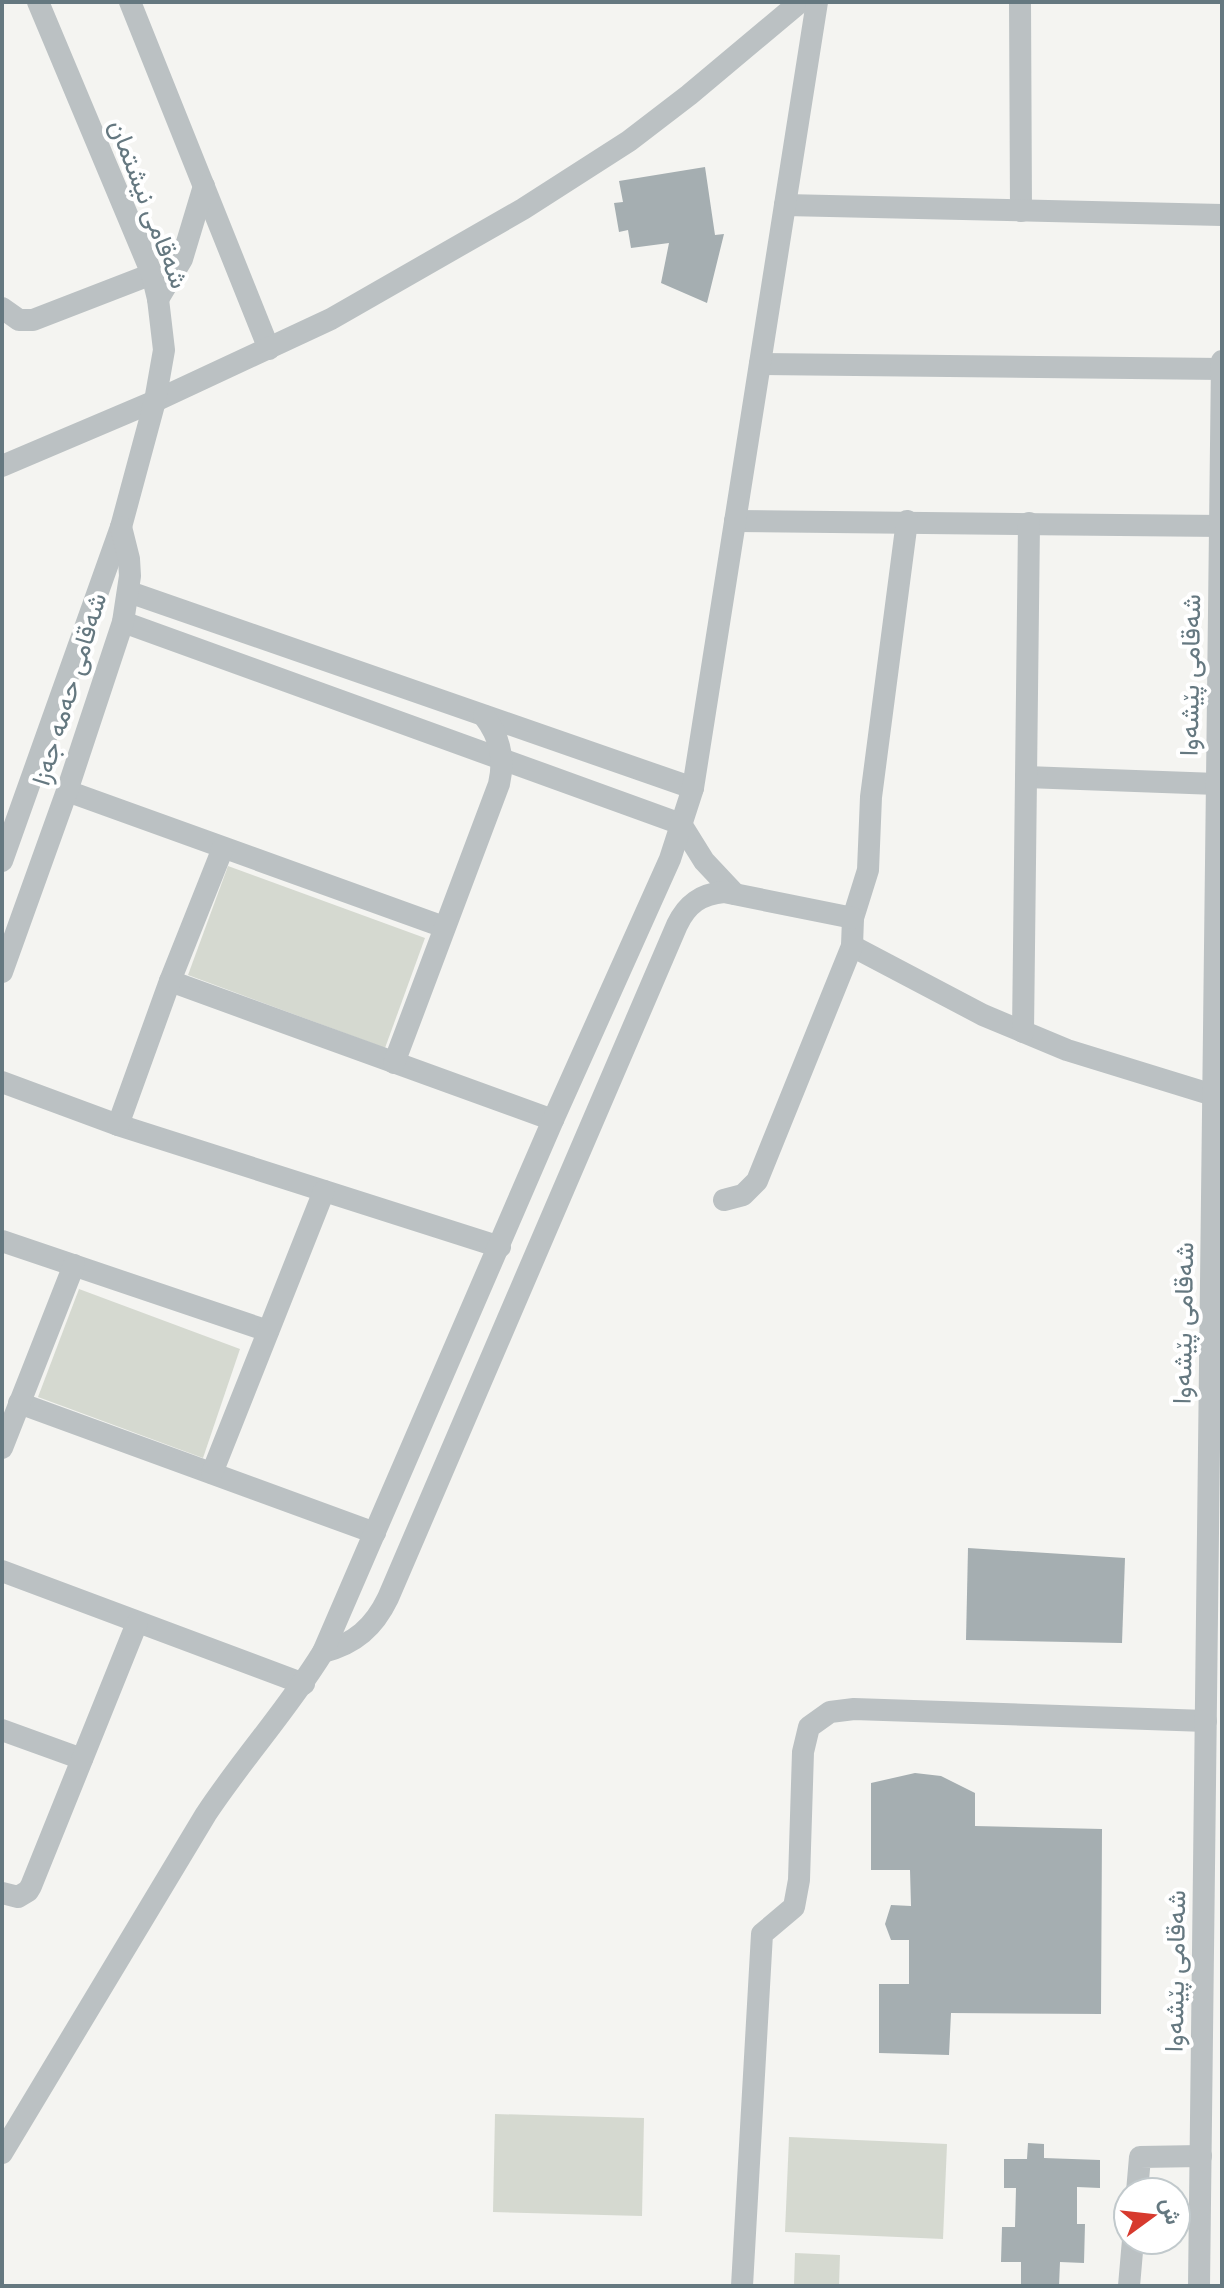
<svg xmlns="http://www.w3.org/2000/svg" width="1224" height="2288" font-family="'Space Grotesk',Vazirmatn,sans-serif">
	<rect width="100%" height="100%" fill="#f4f4f1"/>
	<g fill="#d5d9d0">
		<path d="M228,866L425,938L385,1048L188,975Z"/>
		<path d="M79,1289L240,1349L203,1458L38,1397Z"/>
		<path d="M495,2114L644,2118L642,2216L493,2212Z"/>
		<path d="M789,2137L947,2144L943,2239L785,2232Z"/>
		<path d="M795,2253L840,2255L839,2286H794Z"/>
	</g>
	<g fill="#a5aeb1">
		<path d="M705,167L715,235L724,234L707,303L661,283L669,243L631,248L628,230L619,232L614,203L623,202L619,181Z"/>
		<path d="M968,1548L1125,1558L1122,1643L966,1640Z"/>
		<path d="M915,1773L941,1776L975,1793V1826L1102,1829L1101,2014L951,2013L949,2055L879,2053V1984H909V1940H891L885,1924L891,1905L911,1906L910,1870H871V1783Z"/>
		<path d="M1028,2143L1044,2144V2158L1100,2160V2188L1077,2187V2224H1085L1084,2263L1060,2262L1059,2286H1021V2262H1001L1002,2227H1015L1016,2188H1004V2159H1027Z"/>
	</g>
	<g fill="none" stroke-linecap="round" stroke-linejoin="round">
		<g stroke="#bbc1c3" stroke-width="22">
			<path d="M130,2L269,349"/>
			<path d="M1020,2L1021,211"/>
			<path d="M785,205L1222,215"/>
			<path d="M158,299L182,259L204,186"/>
			<path d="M2,308L19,320H33L152,274"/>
			<path d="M760,364L1222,369"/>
			<path d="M2,466L155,401L331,319L523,209L629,141L689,95L800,2"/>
			<path d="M735,521L1222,526"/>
			<path d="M129,592L693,788"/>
			<path d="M123,622L681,824L704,861L735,894"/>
			<path d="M1026,777L1217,784"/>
			<path d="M67,791L444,927"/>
			<path d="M2,861L121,527L155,401L164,350L158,299L152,274L38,2"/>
			<path d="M852,946L983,1015L1067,1050L1213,1095"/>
			<path d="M2,972L67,791L123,622L130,576L129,559L121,527"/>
			<path d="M170,981L553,1120"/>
			<path d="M1023,1032L1029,523"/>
			<path d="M394,1063L499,784C505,758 500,737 484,716"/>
			<path d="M2,1082L118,1125L500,1247"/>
			<path d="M118,1125L170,981L223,848"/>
			<path d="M724,1200L743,1195L757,1181L852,946L853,918L868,870L871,797L907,521"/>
			<path d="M2,1241L268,1331"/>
			<path d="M19,1403L375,1533"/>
			<path d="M2,1448L74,1265"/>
			<path d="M212,1473L324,1191"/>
			<path d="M2,1571L304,1684"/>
			<path d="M323,1652C355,1644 374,1627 388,1598L677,925C687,904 701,894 724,892L853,918"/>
			<path d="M2,1730L82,1759"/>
			<path d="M2,1893L18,1897L28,1891L31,1886L137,1623"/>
			<path d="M2,2153L206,1814C243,1758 288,1709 323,1652L553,1120L670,859L693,788L817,2"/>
			<path d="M1137,2192L1140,2157L1201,2156"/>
			<path d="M742,2286L762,1934L794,1907L799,1880L803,1752L809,1727L830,1712L854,1709L1206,1721"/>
			<path d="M1129,2286L1133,2240"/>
			<path d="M1199,2286L1222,361"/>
		</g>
	</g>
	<g text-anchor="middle" stroke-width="8" stroke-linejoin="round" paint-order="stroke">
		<g font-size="26" fill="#657880" stroke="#fff">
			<text transform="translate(149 204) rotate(69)" y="9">شەقامی نیشتمان</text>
			<text transform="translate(1190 675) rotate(-89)" y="9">شەقامی پێشەوا</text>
			<text transform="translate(69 689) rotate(-73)" y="9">شەقامی حەمە جەزا</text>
			<text transform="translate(1183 1323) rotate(-89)" y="9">شەقامی پێشەوا</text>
			<text transform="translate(1175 1971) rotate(-89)" y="9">شەقامی پێشەوا</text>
		</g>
	</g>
	<rect width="1224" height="2288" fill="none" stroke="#657880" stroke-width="8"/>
	<g transform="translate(1152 2216) rotate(75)"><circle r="38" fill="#ffffff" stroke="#c1c9cc" stroke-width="2"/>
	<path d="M0-6L14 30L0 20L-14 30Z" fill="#d73a2e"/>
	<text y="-12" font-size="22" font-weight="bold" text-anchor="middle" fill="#657880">ش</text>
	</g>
</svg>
